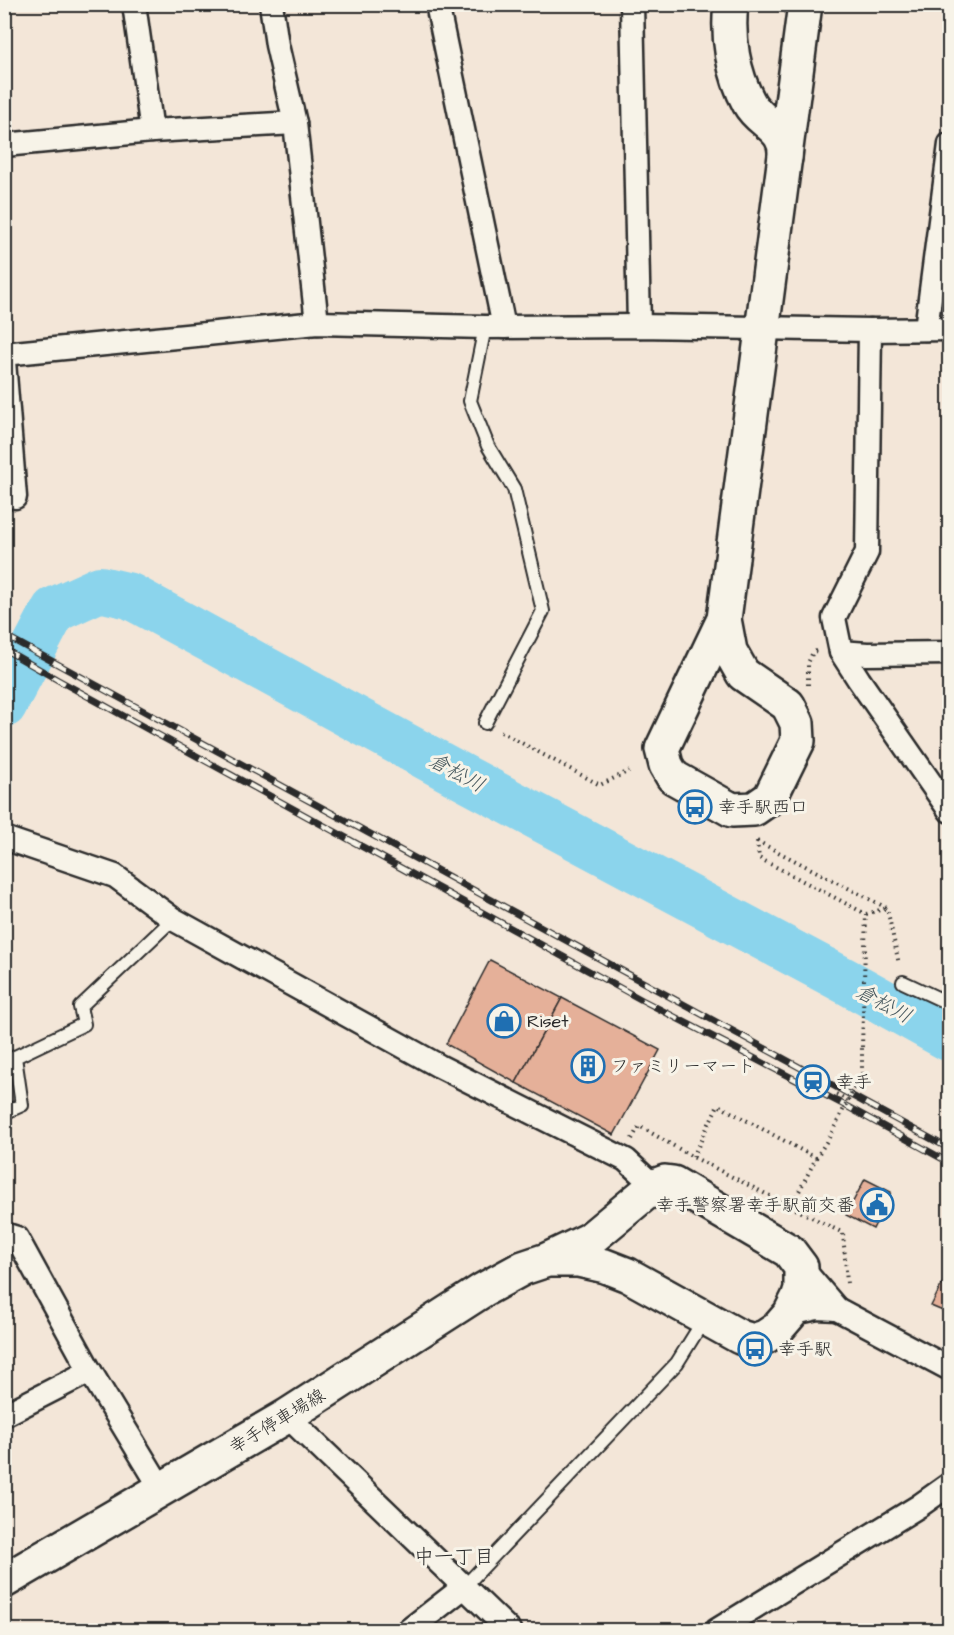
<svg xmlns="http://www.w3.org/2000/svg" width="954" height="1635" font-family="'Architects Daughter','Klee One',sans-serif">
	<rect width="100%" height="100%" fill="#f3e6d8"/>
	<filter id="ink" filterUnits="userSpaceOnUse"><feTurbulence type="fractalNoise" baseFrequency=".0167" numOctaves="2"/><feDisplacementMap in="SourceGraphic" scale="12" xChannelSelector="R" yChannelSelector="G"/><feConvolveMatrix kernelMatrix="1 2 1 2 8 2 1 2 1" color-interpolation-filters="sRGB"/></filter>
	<g filter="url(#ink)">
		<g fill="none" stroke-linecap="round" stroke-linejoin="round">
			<path stroke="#8bd4ec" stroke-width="46" d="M4,705L54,610L100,589L130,596L461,776L851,984L950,1039"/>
		</g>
		<g fill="#e5b099" stroke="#2b2b2b" stroke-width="1.5">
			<path d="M490,960L562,998L516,1083L446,1044Z"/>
			<path d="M562,998L660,1050L614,1135L516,1083Z"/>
			<path d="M865,1179L891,1192L873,1229L846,1215Z"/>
			<path d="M950,1268V1314L931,1306Z"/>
		</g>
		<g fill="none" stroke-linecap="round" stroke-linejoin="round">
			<g stroke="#2b2b2b" stroke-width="16">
				<g id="lane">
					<path d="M485,723L543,611L514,489L488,446L470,401L485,327"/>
					<path d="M903,982L950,1004"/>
					<path d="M4,1113L22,1105L15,1057L84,1024L80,1007L173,919"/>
					<path d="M464,1587L677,1363L705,1318"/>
				</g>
			</g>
			<g stroke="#2b2b2b" stroke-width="27">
				<g id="street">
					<path d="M134,4L152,131"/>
					<path d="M271,4L277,45L295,123L317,323"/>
					<path d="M437,4L504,327"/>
					<path d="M632,4L639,326"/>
					<path d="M4,145L152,131L295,123"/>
					<path d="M926,329L950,144"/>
					<path d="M870,330L867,552L834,618L841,652L859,680L950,811"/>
					<path d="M4,354L317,323L485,327L639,326L870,330L950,329"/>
					<path d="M4,361L15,497"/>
					<path d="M841,652L867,654L950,653"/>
					<path d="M4,838L115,876L173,919L439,1066L626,1160L654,1186"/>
					<path d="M4,1234L17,1238L90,1371L162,1490"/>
					<path d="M837,1309L950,1369"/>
					<path d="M790,1314L817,1308L837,1309L801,1267"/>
					<path d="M4,1415L90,1371"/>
					<path d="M287,1416L509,1630"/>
					<path d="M409,1630L464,1587"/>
					<path d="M717,1630L919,1506L950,1484"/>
				</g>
			</g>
			<g stroke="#2b2b2b" stroke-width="38">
				<g id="secondary">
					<path d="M731,4C727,37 733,74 749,103C760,124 788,127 785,158"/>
					<path d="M724,619L730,651L743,674L788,705L797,723L798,741L770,798L754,809L732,810L673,777L666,765L662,749L724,619L805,4"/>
					<path d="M4,1581L287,1416L483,1290L523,1268L547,1260L589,1240L654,1186L665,1182L673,1183L789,1251L801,1267V1289L798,1298L790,1314L777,1329L765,1337L753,1341L740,1337L628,1275L605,1266L578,1260H547"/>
				</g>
			</g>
			<g stroke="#2b2b2b" stroke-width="4" stroke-dasharray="1.5 4.5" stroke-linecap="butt">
				<path d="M808,685V663L813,652L817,651"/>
				<path d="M501,732L600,785L629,771"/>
				<path d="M757,841L887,908L899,964"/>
				<path d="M757,841L759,858L866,914L887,908"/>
				<path d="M862,1047L866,914"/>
				<path d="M836,1094L848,1100"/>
				<path d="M632,1139L639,1126L693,1157L843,1233L847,1283"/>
				<path d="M693,1157L718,1105L816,1158L810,1170"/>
				<path d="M791,1207L810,1170"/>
			</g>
			<use href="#lane" stroke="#f7f3e8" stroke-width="12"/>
			<use href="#street" stroke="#f7f3e8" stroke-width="22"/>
			<use href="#secondary" stroke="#f7f3e8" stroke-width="33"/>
			<g stroke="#2b2b2b" stroke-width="7">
				<g id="rail">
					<path d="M4,635L950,1149"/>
					<path d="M4,649L58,680L642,1000L848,1107L950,1163"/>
				</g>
			</g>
			<use href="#rail" stroke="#f7f3e8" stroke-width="4.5" stroke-dasharray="14" stroke-linecap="butt"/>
			<path stroke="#2b2b2b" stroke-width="4" stroke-dasharray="1.5 4.5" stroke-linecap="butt" d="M816,1158L830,1136L862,1073V1047"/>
		</g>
	</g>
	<defs>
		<g id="bus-ring" transform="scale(1.725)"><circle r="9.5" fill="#f7f3e8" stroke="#1f6fb2" stroke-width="1.5"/><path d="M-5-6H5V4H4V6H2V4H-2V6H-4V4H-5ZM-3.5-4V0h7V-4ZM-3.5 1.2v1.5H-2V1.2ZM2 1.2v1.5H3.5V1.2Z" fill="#1f6fb2"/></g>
		<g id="shop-ring" transform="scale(1.725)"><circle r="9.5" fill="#f7f3e8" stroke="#1f6fb2" stroke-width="1.5"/><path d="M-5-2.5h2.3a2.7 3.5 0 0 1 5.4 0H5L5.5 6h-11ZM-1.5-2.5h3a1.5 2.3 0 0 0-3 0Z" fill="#1f6fb2"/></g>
		<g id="building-ring" transform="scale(1.725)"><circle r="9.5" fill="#f7f3e8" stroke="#1f6fb2" stroke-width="1.5"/><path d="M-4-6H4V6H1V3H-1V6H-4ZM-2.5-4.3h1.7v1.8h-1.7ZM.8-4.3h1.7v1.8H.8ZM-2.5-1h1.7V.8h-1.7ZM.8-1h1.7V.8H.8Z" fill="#1f6fb2"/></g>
		<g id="station-ring" transform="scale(1.725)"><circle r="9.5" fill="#f7f3e8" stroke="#1f6fb2" stroke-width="1.5"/><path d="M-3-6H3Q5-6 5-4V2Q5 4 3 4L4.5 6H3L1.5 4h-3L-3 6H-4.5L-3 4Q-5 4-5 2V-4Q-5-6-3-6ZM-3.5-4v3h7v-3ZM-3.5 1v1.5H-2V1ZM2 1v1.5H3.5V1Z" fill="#1f6fb2"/></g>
		<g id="civic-ring" transform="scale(1.725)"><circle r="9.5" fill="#f7f3e8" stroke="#1f6fb2" stroke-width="1.5"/><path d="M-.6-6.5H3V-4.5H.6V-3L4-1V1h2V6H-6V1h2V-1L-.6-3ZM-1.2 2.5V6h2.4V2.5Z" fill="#1f6fb2"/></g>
	</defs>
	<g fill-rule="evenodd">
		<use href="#bus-ring" x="695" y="807"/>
		<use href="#shop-ring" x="504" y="1021"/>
		<use href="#building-ring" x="588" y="1066"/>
		<use href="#station-ring" x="813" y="1082"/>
		<use href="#civic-ring" x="877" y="1205"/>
		<use href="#bus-ring" x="755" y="1349"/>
	</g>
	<g text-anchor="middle" stroke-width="6" stroke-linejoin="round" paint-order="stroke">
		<g font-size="18" fill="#2b2b2b" stroke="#f7f3e8" text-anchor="start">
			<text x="718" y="813">幸手駅西口</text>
			<text x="527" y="1027">Riset</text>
			<text x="611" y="1072">ファミリーマート</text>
			<text x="836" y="1088">幸手</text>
			<text x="854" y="1211" text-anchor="end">幸手警察署幸手駅前交番</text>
			<text x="778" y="1355">幸手駅</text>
		</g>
		<g font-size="18" fill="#2b2b2b" stroke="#f7f3e8">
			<text transform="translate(277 1421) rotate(-31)" y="6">幸手停車場線</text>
		</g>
		<g font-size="20" font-style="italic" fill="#43555b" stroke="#f7f3e8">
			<text transform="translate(457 772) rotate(28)" y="7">倉松川</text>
			<text transform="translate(884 1003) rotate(28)" y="7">倉松川</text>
		</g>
		<g font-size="20" fill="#2b2b2b" stroke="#f7f3e8">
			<text x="454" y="1563">中一丁目</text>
		</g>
	</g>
	<rect width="954" height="1635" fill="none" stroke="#f7f3e8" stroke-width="24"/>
	<rect x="12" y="12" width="930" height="1611" fill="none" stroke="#2b2b2b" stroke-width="2" filter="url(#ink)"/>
</svg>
